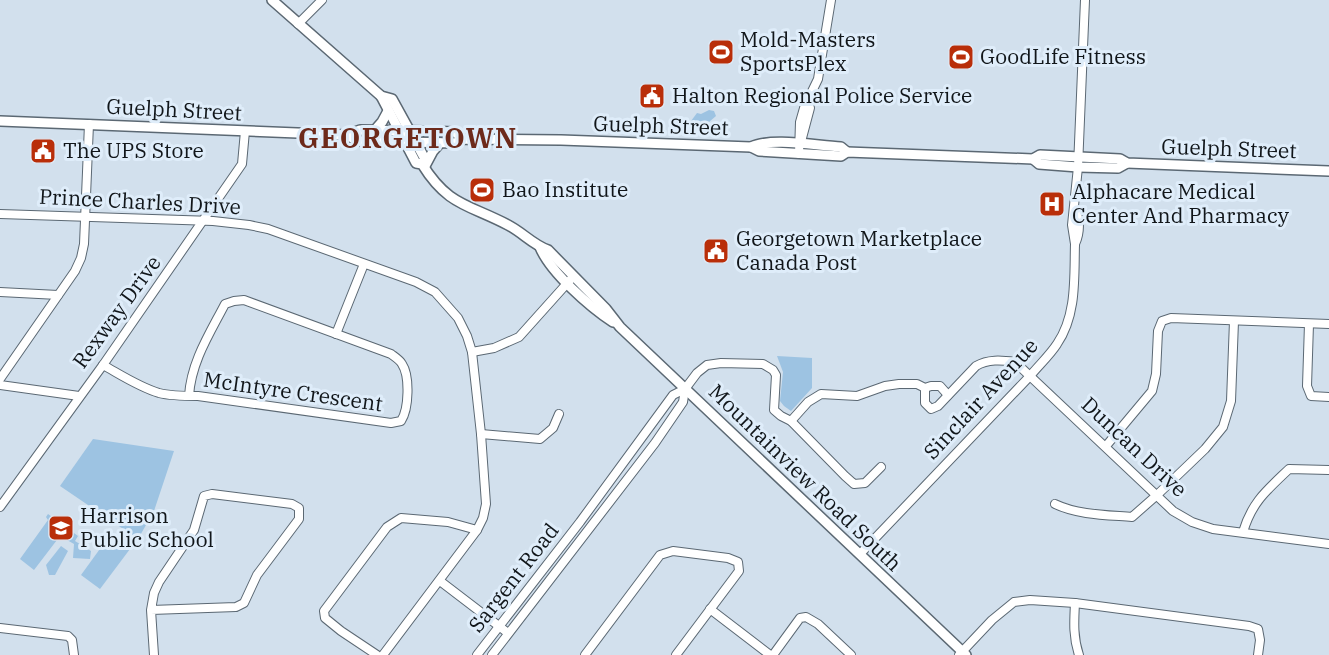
<svg xmlns="http://www.w3.org/2000/svg" width="1329" height="655" font-family="'IBM Plex Serif',serif">
	<rect width="100%" height="100%" fill="#d2e0ed"/>
	<g fill="#9dc3e2">
		<path d="M709,110L714,111L716,116L709,122L706,121L705,126L703,127L691,125V121L697,113L701,114Z"/>
		<path d="M777,356L812,358V388L791,411L784,406L780,401L783,372Z"/>
		<path d="M93,439L174,451L154,511L138,539L60,486Z"/>
		<path d="M48,514L78,536L75,541L91,551L90,559L73,558L74,544L60,536L34,570L20,559L48,520L46,517Z"/>
		<path d="M110,535L130,549L100,589L81,575Z"/>
		<path d="M61,546L68,551L55,575H49L46,565Z"/>
	</g>
	<g fill="none" stroke-linecap="round" stroke-linejoin="round">
		<g stroke="#5b6873" stroke-width="10">
			<g id="minor">
				<path d="M298,24L322,0"/>
				<path d="M802,138L810,108L808,102"/>
				<path d="M799,154L800,122L804,108L818,79L831,0"/>
				<path d="M0,214L213,221L249,225L268,229L416,282L435,292L458,318L467,336L472,352L481,434L486,504L483,518L477,530L383,655"/>
				<path d="M1075,244L1072,225L1078,167L1085,0"/>
				<path d="M0,292L58,295"/>
				<path d="M1309,324L1307,386L1311,396L1329,397"/>
				<path d="M336,334L364,264"/>
				<path d="M472,352L494,348L519,337L571,279"/>
				<path d="M103,365C121,375 139,387 159,393C171,396 186,396 198,396L391,423L401,421C409,409 410,376 402,364C400,360 395,357 391,354L244,300L234,301L225,304C210,333 191,362 189,396"/>
				<path d="M0,379L75,271L81,258L84,244L89,124"/>
				<path d="M0,385L79,396"/>
				<path d="M925,388V403L931,409L938,406L976,366C988,359 1001,360 1015,362L1173,511L1192,522L1213,529L1329,544"/>
				<path d="M791,421L808,402L821,394L857,396L885,386L899,384H917L925,388L931,386H940L948,395"/>
				<path d="M481,434L540,439L553,428L559,414"/>
				<path d="M1106,446L1152,391L1156,374L1158,331L1162,321L1171,318L1329,324"/>
				<path d="M1055,504C1078,515 1107,515 1132,517L1157,495L1205,449L1223,427L1231,401L1234,321"/>
				<path d="M0,507L103,365L242,164L245,131"/>
				<path d="M1243,532C1252,502 1266,491 1289,469L1329,470"/>
				<path d="M860,554L1030,376C1039,365 1050,355 1057,344C1077,315 1074,277 1075,244C1080,233 1080,220 1075,208"/>
				<path d="M440,581L508,633"/>
				<path d="M1075,603C1074,622 1073,637 1079,655"/>
				<path d="M710,609L770,655"/>
				<path d="M151,610L236,607L244,603L257,575L299,519V508L292,504L212,494L204,496L194,530L159,582L154,593L151,610L154,655"/>
				<path d="M0,628L68,636L72,640L74,655"/>
				<path d="M377,655L341,631L325,618L324,611L387,527L401,518L448,522L477,530"/>
				<path d="M477,655L580,522L673,395L685,389L697,373L707,365L721,363L763,364L773,370L776,375L774,410L781,416L791,421L845,476L854,484L865,483L881,467"/>
				<path d="M492,655L655,443L683,402L685,389"/>
				<path d="M585,655L660,555L673,551L728,558L738,562L739,571L676,655"/>
				<path d="M773,655L800,618L806,617L818,624L851,655"/>
				<path d="M959,655L992,620L1014,602L1030,600L1075,603L1249,626L1258,629L1260,640L1258,655"/>
			</g>
		</g>
		<g stroke="#5b6873" stroke-width="12">
			<g id="major">
				<path d="M272,0L381,96L392,99L425,159L422,164"/>
				<path d="M381,96L416,163L422,164C448,206 468,204 508,225C522,232 533,245 548,250L606,309L620,327L966,655"/>
				<path d="M0,121L347,135L357,141L455,143L463,139L561,140L751,147L759,151L841,156L847,152L1033,159L1040,155L1120,159L1127,163L1329,171"/>
				<path d="M375,130L382,122L388,111"/>
				<path d="M347,135L360,130L424,131L455,132L463,139"/>
				<path d="M751,147C772,137 817,146 841,147L847,152"/>
				<path d="M1033,159L1039,164L1078,167L1118,168L1127,163"/>
				<path d="M425,166L433,151L440,143"/>
				<path d="M540,247C550,272 590,307 613,322"/>
			</g>
		</g>
		<use href="#minor" stroke="#fff" stroke-width="8"/>
		<use href="#major" stroke="#fff" stroke-width="9"/>
	</g>
	<defs>
		<g id="stadium-square" transform="scale(1.35)"><rect x="-9" y="-9" width="18" height="18" rx="4" fill="#b92e09" stroke="#dfedfa"/><path d="M0-5a6.5 5 0 1 0 0 10a6.5 5 0 1 0 0-10ZM-3.5-1.8h7v3.6h-7Z" fill="#fff"/></g>
		<g id="civic-square" transform="scale(1.35)"><rect x="-9" y="-9" width="18" height="18" rx="4" fill="#b92e09" stroke="#dfedfa"/><path d="M-.6-6.5H3V-4.5H.6V-3L4-1V1h2V6H-6V1h2V-1L-.6-3ZM-1.2 2.5V6h2.4V2.5Z" fill="#fff"/></g>
		<g id="hospital-square" transform="scale(1.35)"><rect x="-9" y="-9" width="18" height="18" rx="4" fill="#b92e09" stroke="#dfedfa"/><path d="M-5-5h3v3.5h4V-5h3V5h-3V1.5h-4V5h-3Z" fill="#fff"/></g>
		<g id="school-square" transform="scale(1.35)"><rect x="-9" y="-9" width="18" height="18" rx="4" fill="#b92e09" stroke="#dfedfa"/><path d="M0-5L7-2L0 1L-7-2ZM-4 1L0 2.5L4 1V4Q0 6-4 4Z" fill="#fff"/></g>
	</defs>
	<g fill-rule="evenodd">
		<use href="#stadium-square" x="721" y="52"/>
		<use href="#stadium-square" x="961" y="57"/>
		<use href="#civic-square" x="652" y="96"/>
		<use href="#civic-square" x="43" y="151"/>
		<use href="#stadium-square" x="482" y="190"/>
		<use href="#hospital-square" x="1052" y="204"/>
		<use href="#civic-square" x="716" y="251"/>
		<use href="#school-square" x="61" y="528"/>
	</g>
	<g text-anchor="middle" stroke-width="6" stroke-linejoin="round" paint-order="stroke">
		<g font-size="21" fill="#11161a" stroke="#dfedfa" text-anchor="start">
			<text x="740" y="47">Mold-Masters<tspan x="740" dy="24">SportsPlex</tspan></text>
			<text x="980" y="64">GoodLife Fitness</text>
			<text x="672" y="103">Halton Regional Police Service</text>
			<text x="63" y="158">The UPS Store</text>
			<text x="502" y="197">Bao Institute</text>
			<text x="1072" y="199">Alphacare Medical<tspan x="1072" dy="24">Center And Pharmacy</tspan></text>
			<text x="736" y="246">Georgetown Marketplace<tspan x="736" dy="24">Canada Post</tspan></text>
			<text x="80" y="523">Harrison<tspan x="80" dy="24">Public School</tspan></text>
		</g>
		<g font-size="21" fill="#11161a" stroke="#dfedfa">
			<text transform="translate(174 110) rotate(3)" y="7">Guelph Street</text>
			<text transform="translate(661 126) rotate(2)" y="7">Guelph Street</text>
			<text transform="translate(1229 149) rotate(2)" y="7">Guelph Street</text>
			<text transform="translate(140 202) rotate(3)" y="7">Prince Charles Drive</text>
			<text transform="translate(117 312) rotate(-54)" y="7">Rexway Drive</text>
			<text transform="translate(293 392) rotate(8)" y="7">McIntyre Crescent</text>
			<text transform="translate(981 399) rotate(-47)" y="7">Sinclair Avenue</text>
			<text transform="translate(1134 447) rotate(43)" y="7">Duncan Drive</text>
			<text transform="translate(805 478) rotate(44)" y="7">Mountainview Road South</text>
			<text transform="translate(514 578) rotate(-52)" y="7">Sargent Road</text>
		</g>
		<g font-size="27" font-weight="bold" letter-spacing="1.5" fill="#6d2a1b" stroke="#dfedfa">
			<text x="408" y="148">GEORGETOWN</text>
		</g>
	</g>
</svg>
